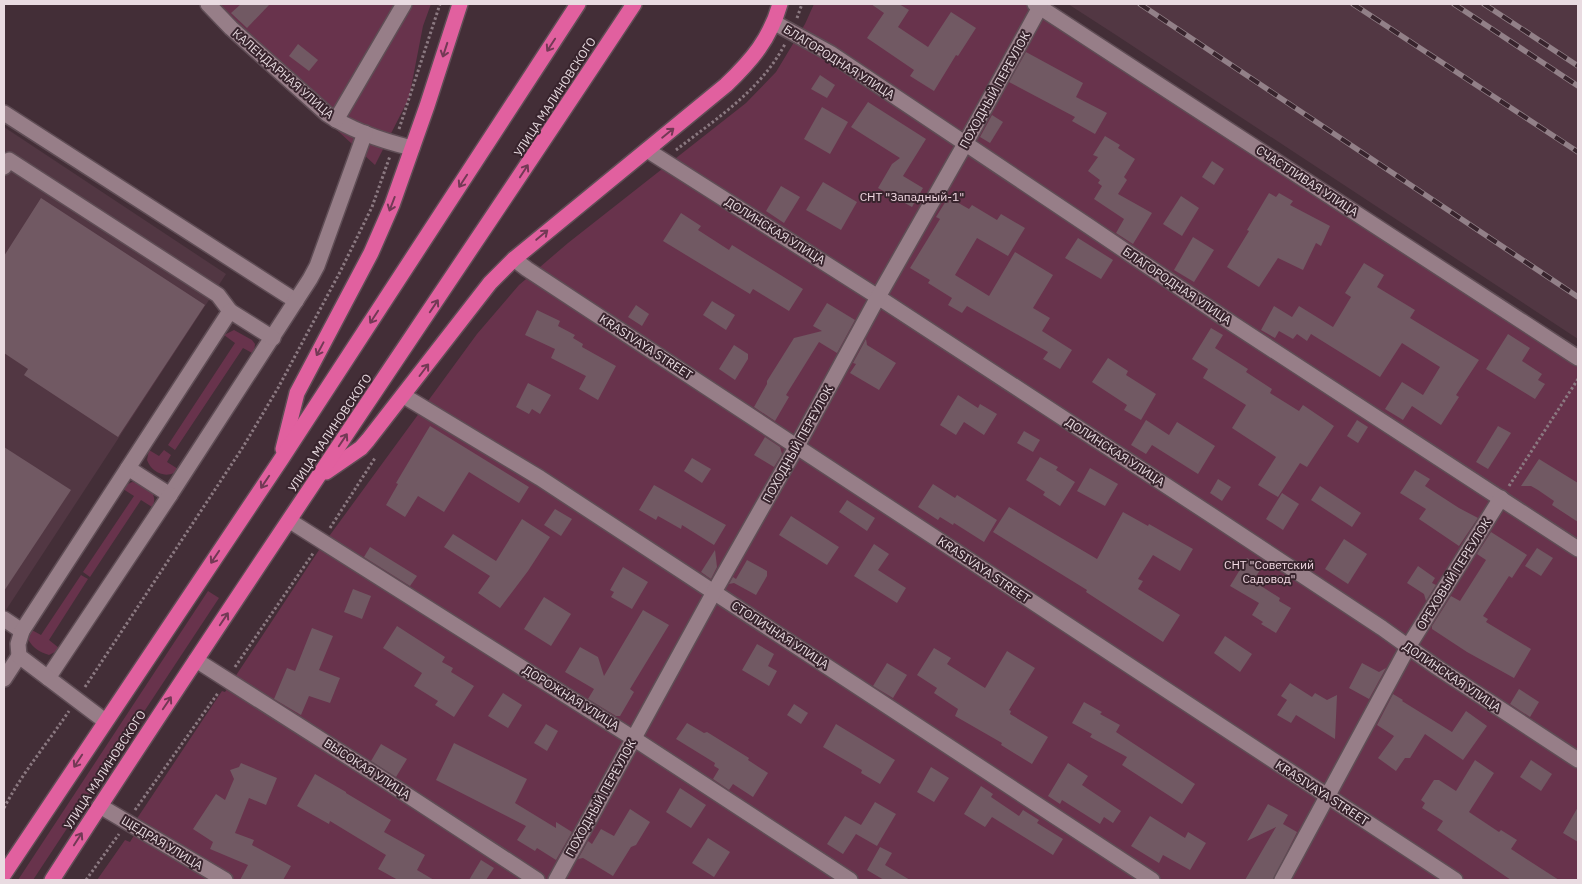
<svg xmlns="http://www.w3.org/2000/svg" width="1582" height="884" font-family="'IBM Plex Sans',sans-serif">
	<rect width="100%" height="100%" fill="#432e37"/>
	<g fill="#523743">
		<path d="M1068,4H1578V339L1116,35Z"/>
		<path d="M4,127L226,274L4,613Z"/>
	</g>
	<g fill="#68334c">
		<path d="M199,4H431L423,26L409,98L375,165Z"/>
		<path d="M814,4H1050L1578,349V880H97L125,840L130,842L141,824L136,820L222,691L225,692L319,550L477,334L519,285L568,243L746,103L776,72L805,24Z"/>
		<path d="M234,330L252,340L255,344L254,354L243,348L175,450L168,445L235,343L224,335Z"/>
		<path d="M149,450L159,456L164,450L171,455L167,462L178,469L174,473C163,478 151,471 147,460Z"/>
		<path d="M132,482C145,484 160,493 152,507L141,500L90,577L83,572L134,496L123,489L126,485Z"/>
		<path d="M81,575L88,579L49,640L59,648L57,651L49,655C39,652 33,648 28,639L30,629L41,635Z"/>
		<path d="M208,591L219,598L33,880H18Z"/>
	</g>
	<g fill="#715963">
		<path d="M241,4H270L247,28L231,13Z"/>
		<path d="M871,4H899L909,10L898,27L928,47L951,12L976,28L958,56L956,55L934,91L910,76L914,70L867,38L884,13Z"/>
		<path d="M298,44L318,60L309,71L289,56Z"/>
		<path d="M1026,52L1083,83L1076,97L1107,113L1095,134L1072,121L1075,117L1009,82Z"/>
		<path d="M820,75L835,85L827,98L811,89Z"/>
		<path d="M868,102L926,139L903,176L923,188L912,207L878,188L892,164L900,158L851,127Z"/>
		<path d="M822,107L848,122L830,154L804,139Z"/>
		<path d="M992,115L1003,122L990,143L980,137Z"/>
		<path d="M1105,136L1120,145L1118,148L1135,159L1124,177L1127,180L1118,194L1152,213L1133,244L1116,233L1124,219L1094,199L1102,186L1098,183L1100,180L1088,171L1098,157L1093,155Z"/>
		<path d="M1212,161L1224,169L1214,185L1202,177Z"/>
		<path d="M823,182L857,202L841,230L806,210Z"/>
		<path d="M781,186L800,197L784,223L766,211Z"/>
		<path d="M1269,193L1276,197L1279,193L1293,201L1290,205L1330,226L1321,246L1316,243L1303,270L1278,258L1259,287L1227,267L1249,231L1247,230Z"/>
		<path d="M1181,196L1199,208L1182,236L1163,224Z"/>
		<path d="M948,197L969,209L972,205L997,220L1001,214L1025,228L1008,256L977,238L955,275L989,296L1015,252L1053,275L1033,308L1050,318L1042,331L1072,350L1060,369L1043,359L1048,352L967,306L962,313L948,305L952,298L928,283L930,280L910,268L940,219L936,217L946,201L949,203Z"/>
		<path d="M41,198L205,305L118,437L24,375L28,369L4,353V256Z"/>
		<path d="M681,213L701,226L698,230L729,250L732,245L803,289L789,311L753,289L750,294L663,241Z"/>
		<path d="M1193,237L1214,250L1194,282L1174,270Z"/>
		<path d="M1078,238L1113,260L1101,279L1065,258Z"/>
		<path d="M1364,263L1384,275L1377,287L1415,310L1410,318L1479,360L1456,395L1459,397L1441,425L1412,406L1403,420L1385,409L1402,382L1423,395L1440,367L1402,343L1380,377L1311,334L1307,341L1297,334L1293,339L1279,331L1275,338L1261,330L1274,306L1292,317L1299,306L1333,327L1351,297L1345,293Z"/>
		<path d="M712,301L735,315L726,330L703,315Z"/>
		<path d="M827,303L855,320L837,353L819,342L786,395L789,397L775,421L754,407L767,384V381L794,338L822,331L813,326Z"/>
		<path d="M636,305L649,314L642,326L628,317Z"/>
		<path d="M537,310L560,321L558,326L575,335L573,338L583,344L582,347L616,366L598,400L579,389L586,376L551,358L555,349L525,335Z"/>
		<path d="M1211,328L1223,335L1215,348L1248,369L1246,372L1272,389L1270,393L1299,411L1303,405L1334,426L1307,467L1300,463L1278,497L1258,485L1276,457L1232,428L1246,405L1203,378L1208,369L1192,359Z"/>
		<path d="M1508,334L1530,348L1522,361L1542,374L1538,380L1545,384L1535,399L1486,369Z"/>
		<path d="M866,339L867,345L896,363L879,390L850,373L856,364L853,363Z"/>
		<path d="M734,345L748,354V359L735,380L719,369Z"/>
		<path d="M1108,358L1128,371L1126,375L1156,394L1141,420L1124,410L1127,405L1092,382Z"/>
		<path d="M528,383L551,395L540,414L532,409L529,414L516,407Z"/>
		<path d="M958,395L978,408L980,404L997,414L984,435L964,422L956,435L940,425Z"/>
		<path d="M1146,420L1169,435L1177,422L1215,446L1198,474L1152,445L1146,454L1131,445Z"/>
		<path d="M1357,420L1368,427L1358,443L1347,436Z"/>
		<path d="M430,426L529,487L519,503L469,472L444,512L418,496L405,517L386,505L398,484L396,483Z"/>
		<path d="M1498,426L1511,433L1488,469L1476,462Z"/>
		<path d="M1024,431L1040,440L1033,452L1017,443Z"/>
		<path d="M765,437L780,447L782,454L774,467L754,455Z"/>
		<path d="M4,447L71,490L4,591Z"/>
		<path d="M1040,457L1058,467L1056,470L1075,482L1060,506L1043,495L1045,492L1026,480Z"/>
		<path d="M692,458L711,469L702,483L684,471Z"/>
		<path d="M1539,459L1578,483V522L1552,505L1554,501L1538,490L1531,486H1521Z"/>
		<path d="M1090,468L1118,484L1105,506L1077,491Z"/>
		<path d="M1415,470L1430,479L1425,486L1459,508L1478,518L1459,546L1419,519L1426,509L1400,493Z"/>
		<path d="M1218,479L1231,487L1222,501L1210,493Z"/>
		<path d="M933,484L955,498L957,495L997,520L984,542L954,523L953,525L940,517L938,520L918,507Z"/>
		<path d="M654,485L726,525L714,545L682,525L681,529L658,516L656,520L639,510Z"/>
		<path d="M1320,486L1361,513L1352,527L1311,500Z"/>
		<path d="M1282,493L1299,504L1283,530L1266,519Z"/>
		<path d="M847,500L875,518L867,531L839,512Z"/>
		<path d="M1009,507L1097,559L1123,512L1148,526L1149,524L1193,549L1180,571L1153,555L1138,579L1143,581L1138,589L1180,615L1163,642L1086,592L1087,590L993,532Z"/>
		<path d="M555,509L572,519L561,536L544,525Z"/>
		<path d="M791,516L839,547L827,565L779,535Z"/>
		<path d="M522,519L550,537L528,571L500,608L478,593L490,576L444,547L453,534L496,561Z"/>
		<path d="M1491,532L1527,555L1512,578L1509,576L1483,616L1488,619L1486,622L1531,649L1514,678L1467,652L1432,629V626L1451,596L1460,601L1486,560L1477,554Z"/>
		<path d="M1344,539L1367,554L1348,584L1325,569Z"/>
		<path d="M874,544L889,554L878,570L906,588L897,603L854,576Z"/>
		<path d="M370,547L417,576L410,586L364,557Z"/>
		<path d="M1537,548L1553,558L1541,576L1525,566Z"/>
		<path d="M715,550L717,567L711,579L701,572Z"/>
		<path d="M1247,558L1262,567L1253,581L1280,598L1279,601L1291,608L1276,633L1261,624L1263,622L1252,615L1259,603L1230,586Z"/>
		<path d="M747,560L767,571V576L756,595L734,583L729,584L733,577L736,579Z"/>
		<path d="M1418,566L1435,578L1432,583L1436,585L1426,601L1424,594L1407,583Z"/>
		<path d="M623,567L648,582L632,609L611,597L614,592L610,590Z"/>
		<path d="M353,589L371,596L362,619L344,612Z"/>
		<path d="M544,597L571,614L551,646L524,629Z"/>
		<path d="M643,610L669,625L630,689L634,692L620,716H616L588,699L594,689L565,672L580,647L598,657L604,676Z"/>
		<path d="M397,626L445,657L442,662L453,668L451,672L474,686L454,717L435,705L438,701L414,686L422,673L383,648Z"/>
		<path d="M312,628L333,636L319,670L340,678L330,703L309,696L301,715L274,699L287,668L295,671Z"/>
		<path d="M1225,636L1252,654L1240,672L1214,653Z"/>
		<path d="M757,644L774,654L768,666L777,671L769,686L742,670Z"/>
		<path d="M934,648L951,658L947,664L985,688L1007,651L1035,668L1009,710L1011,711L1010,714L1048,737L1032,764L1001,745L1002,743L955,716L958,709L934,693L937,688L917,675Z"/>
		<path d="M887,663L907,675L893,698L873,686Z"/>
		<path d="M1362,663L1379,672L1386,668L1369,699L1349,688Z"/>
		<path d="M1290,683L1312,697L1315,693L1327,700L1337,695L1335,739L1296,715L1291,723L1277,715L1287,700L1281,696Z"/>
		<path d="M1519,689L1539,702L1530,717L1510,704Z"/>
		<path d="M503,693L522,705L508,728L488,716Z"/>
		<path d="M1393,694L1403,700L1402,701L1452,732L1466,711L1487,726L1463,760L1425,734L1410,758H1405L1396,771L1378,758L1394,736L1377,725Z"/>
		<path d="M1084,702L1102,712L1100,714L1120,725L1116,732L1195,784L1182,804L1122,765L1127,757L1090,737L1092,734L1072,723Z"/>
		<path d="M794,704L808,713L801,724L787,715Z"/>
		<path d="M687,723L704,733L707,732L749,758L748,760L768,773L753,797L733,784L729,790L713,779L719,769L714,766L715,763L676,739Z"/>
		<path d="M546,724L558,731L547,751L534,743Z"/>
		<path d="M836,724L895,760L880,784L861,773L862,770L823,747Z"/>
		<path d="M454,743L527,779L515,803L556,828V822L572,832L556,860L537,848L535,851L517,840L526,826L436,780Z"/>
		<path d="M381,744L407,759L396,777L371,761Z"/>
		<path d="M1475,760L1494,773L1469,812L1499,832L1501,830L1517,840L1511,849L1559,880H1511L1437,830L1443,821L1422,808L1425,803L1421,800L1434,780H1439L1456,791Z"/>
		<path d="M1531,760L1552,774L1541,791L1520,777Z"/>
		<path d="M241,763L277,778L266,805L249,798L235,833L254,840L252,845L291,866L283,880H240L248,865L210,849L213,842L193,829L216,794L225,800L234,779L230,770L239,767Z"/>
		<path d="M1068,763L1088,776L1082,785L1121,811L1113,823L1104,817L1100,824L1062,800L1060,804L1048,796Z"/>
		<path d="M931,767L949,778L934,802L917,792Z"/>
		<path d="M315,774L346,792V793L391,820L384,832L425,855L417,870L434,880H398L378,869L386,855L330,821L329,824L297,806Z"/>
		<path d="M981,786L993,794L991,797L1019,816L1023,810L1039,820L1037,823L1063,839L1053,855L992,817L985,827L964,814Z"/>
		<path d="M680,788L706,805L691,828L666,812Z"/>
		<path d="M875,802L896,814L877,846L856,834L843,854L827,844L845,816L861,825Z"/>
		<path d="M1268,804L1288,815L1283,824L1297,832L1273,880H1245L1276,827L1247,841Z"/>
		<path d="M1578,807V842L1563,833Z"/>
		<path d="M630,809L650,822L636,845L631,847L613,876L583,858L578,859L588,841L592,844L601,829L614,836Z"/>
		<path d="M1150,816L1185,838L1188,832L1206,843L1190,870L1163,855L1159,863L1131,846Z"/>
		<path d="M708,838L730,852L714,877L692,863Z"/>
		<path d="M880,847L892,853L885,865L910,880H884L867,870Z"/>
		<path d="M481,860L494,868L486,880H469Z"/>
	</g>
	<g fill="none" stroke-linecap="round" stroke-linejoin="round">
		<g stroke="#5f4d55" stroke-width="18">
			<g id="minor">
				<path d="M208,4L231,28L327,114C352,131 383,141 412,148"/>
				<path d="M1035,4L1578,358"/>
				<path d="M775,23L830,53L1090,227L1233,324L1578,549"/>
				<path d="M4,113L296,301"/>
				<path d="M336,120L404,4"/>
				<path d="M647,150L878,297L1208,513L1382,628L1435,666L1578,760"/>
				<path d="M4,167L9,160L218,295L230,311"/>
				<path d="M514,259L527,269L1455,880"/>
				<path d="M404,396L540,478L1152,880"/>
				<path d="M128,468L170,495L310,279L317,266L365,133"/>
				<path d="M290,521L633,738L850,880"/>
				<path d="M4,619L22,631"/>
				<path d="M196,660L378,776L537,880"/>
				<path d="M48,678L170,495"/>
				<path d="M4,679L19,656"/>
				<path d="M105,721L19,656L18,644L22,631L230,311L273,338"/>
				<path d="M100,806L225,880"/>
				<path d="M556,880L714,592L797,446L878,297L965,144L1040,7"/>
				<path d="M1282,880L1408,647L1501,498"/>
			</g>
		</g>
		<g stroke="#5f4d55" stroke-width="18">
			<g id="highway">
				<path d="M283,449L297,393L371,253L392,205L427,106L460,4"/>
				<path d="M326,472L361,448L368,440L490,283L514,259L726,85C752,60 770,39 780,4"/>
				<path d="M4,874L282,458L578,4"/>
				<path d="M52,880C242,585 441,296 634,4"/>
			</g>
		</g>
		<g stroke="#8b7981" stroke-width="3" stroke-dasharray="2.5 2.5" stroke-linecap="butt">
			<path d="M797,18L802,4"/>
			<path d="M399,129L440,4"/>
			<path d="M676,150C716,119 761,90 785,44"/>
			<path d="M1509,486L1578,379"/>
			<path d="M330,528L375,458"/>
			<path d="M235,667L314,552"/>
			<path d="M85,687L243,447L278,388L340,272L372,207L390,156"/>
			<path d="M4,808C22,773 47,744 69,711"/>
			<path d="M135,810L218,693"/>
			<path d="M86,880L119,834"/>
		</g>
		<use href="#minor" stroke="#977e88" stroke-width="15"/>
		<use href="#highway" stroke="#e1609f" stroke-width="15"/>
		<g stroke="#928088" stroke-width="5.5">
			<g id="rail">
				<path d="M1140,4L1578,297"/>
				<path d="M1353,4L1578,152"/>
				<path d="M1454,4L1578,86"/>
				<path d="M1484,4L1578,66"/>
			</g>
		</g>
		<use href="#rail" stroke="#38242d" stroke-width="4" stroke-dasharray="11" stroke-linecap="butt"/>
	</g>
	<defs><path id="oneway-shaft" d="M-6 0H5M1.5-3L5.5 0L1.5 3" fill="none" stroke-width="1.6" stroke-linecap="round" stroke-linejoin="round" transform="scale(1.25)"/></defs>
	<g stroke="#733955">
		<use href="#oneway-shaft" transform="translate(551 45) rotate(123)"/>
		<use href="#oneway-shaft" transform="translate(445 50) rotate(108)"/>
		<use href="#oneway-shaft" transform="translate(668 133) rotate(-39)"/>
		<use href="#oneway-shaft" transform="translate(524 171) rotate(-57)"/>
		<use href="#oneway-shaft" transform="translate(463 181) rotate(123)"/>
		<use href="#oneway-shaft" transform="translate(392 204) rotate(111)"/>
		<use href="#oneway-shaft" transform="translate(542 235) rotate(-40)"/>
		<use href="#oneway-shaft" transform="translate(434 306) rotate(-56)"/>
		<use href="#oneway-shaft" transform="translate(374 317) rotate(123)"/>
		<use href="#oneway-shaft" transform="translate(320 349) rotate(118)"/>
		<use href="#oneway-shaft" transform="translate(424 370) rotate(-53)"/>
		<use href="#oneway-shaft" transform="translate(343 440) rotate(-56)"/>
		<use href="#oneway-shaft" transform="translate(265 482) rotate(124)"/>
		<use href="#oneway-shaft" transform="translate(215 557) rotate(124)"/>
		<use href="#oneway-shaft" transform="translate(224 619) rotate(-56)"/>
		<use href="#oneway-shaft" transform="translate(167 703) rotate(-56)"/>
		<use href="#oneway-shaft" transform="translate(78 761) rotate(123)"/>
		<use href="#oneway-shaft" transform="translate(78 839) rotate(-57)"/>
	</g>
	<g text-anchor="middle" stroke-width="4" stroke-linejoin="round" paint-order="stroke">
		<g font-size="12" fill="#e9dbe1" stroke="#38242d">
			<text transform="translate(839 62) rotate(32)" y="4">БЛАГОРОДНАЯ УЛИЦА</text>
			<text transform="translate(283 74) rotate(41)" y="4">КАЛЕНДАРНАЯ УЛИЦА</text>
			<text transform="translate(995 90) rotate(-61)" y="4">ПОХОДНЫЙ ПЕРЕУЛОК</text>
			<text transform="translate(555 97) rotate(-57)" y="4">УЛИЦА МАЛИНОВСКОГО</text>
			<text transform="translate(1307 181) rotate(33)" y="4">СЧАСТЛИВАЯ УЛИЦА</text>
			<text transform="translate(775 231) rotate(32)" y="4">ДОЛИНСКАЯ УЛИЦА</text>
			<text transform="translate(1177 286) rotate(34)" y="4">БЛАГОРОДНАЯ УЛИЦА</text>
			<text transform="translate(646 347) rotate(33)" y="4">KRASIVAYA STREET</text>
			<text transform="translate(330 433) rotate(-56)" y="4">УЛИЦА МАЛИНОВСКОГО</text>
			<text transform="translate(798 444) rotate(-61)" y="4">ПОХОДНЫЙ ПЕРЕУЛОК</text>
			<text transform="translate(1115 452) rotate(33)" y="4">ДОЛИНСКАЯ УЛИЦА</text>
			<text transform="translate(984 570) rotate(34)" y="4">KRASIVAYA STREET</text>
			<text transform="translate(1454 574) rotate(-58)" y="4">ОРЕХОВЫЙ ПЕРЕУЛОК</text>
			<text transform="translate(780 635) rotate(33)" y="4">СТОЛИЧНАЯ УЛИЦА</text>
			<text transform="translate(1452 677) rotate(34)" y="4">ДОЛИНСКАЯ УЛИЦА</text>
			<text transform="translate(571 698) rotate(32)" y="4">ДОРОЖНАЯ УЛИЦА</text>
			<text transform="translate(367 769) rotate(33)" y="4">ВЫСОКАЯ УЛИЦА</text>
			<text transform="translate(105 770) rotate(-57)" y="4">УЛИЦА МАЛИНОВСКОГО</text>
			<text transform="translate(1322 793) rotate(33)" y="4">KRASIVAYA STREET</text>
			<text transform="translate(601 798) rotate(-61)" y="4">ПОХОДНЫЙ ПЕРЕУЛОК</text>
			<text transform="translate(162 843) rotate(31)" y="4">ЩЕДРАЯ УЛИЦА</text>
		</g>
		<g font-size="12" fill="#f2d9e3" stroke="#38242d">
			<text x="912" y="201">СНТ "Западный-1"</text>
			<text x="1269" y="569">СНТ "Советский<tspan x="1269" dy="14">Садовод"</tspan></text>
		</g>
	</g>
	<rect width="1582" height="884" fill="none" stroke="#e9dbe1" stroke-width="10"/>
</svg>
